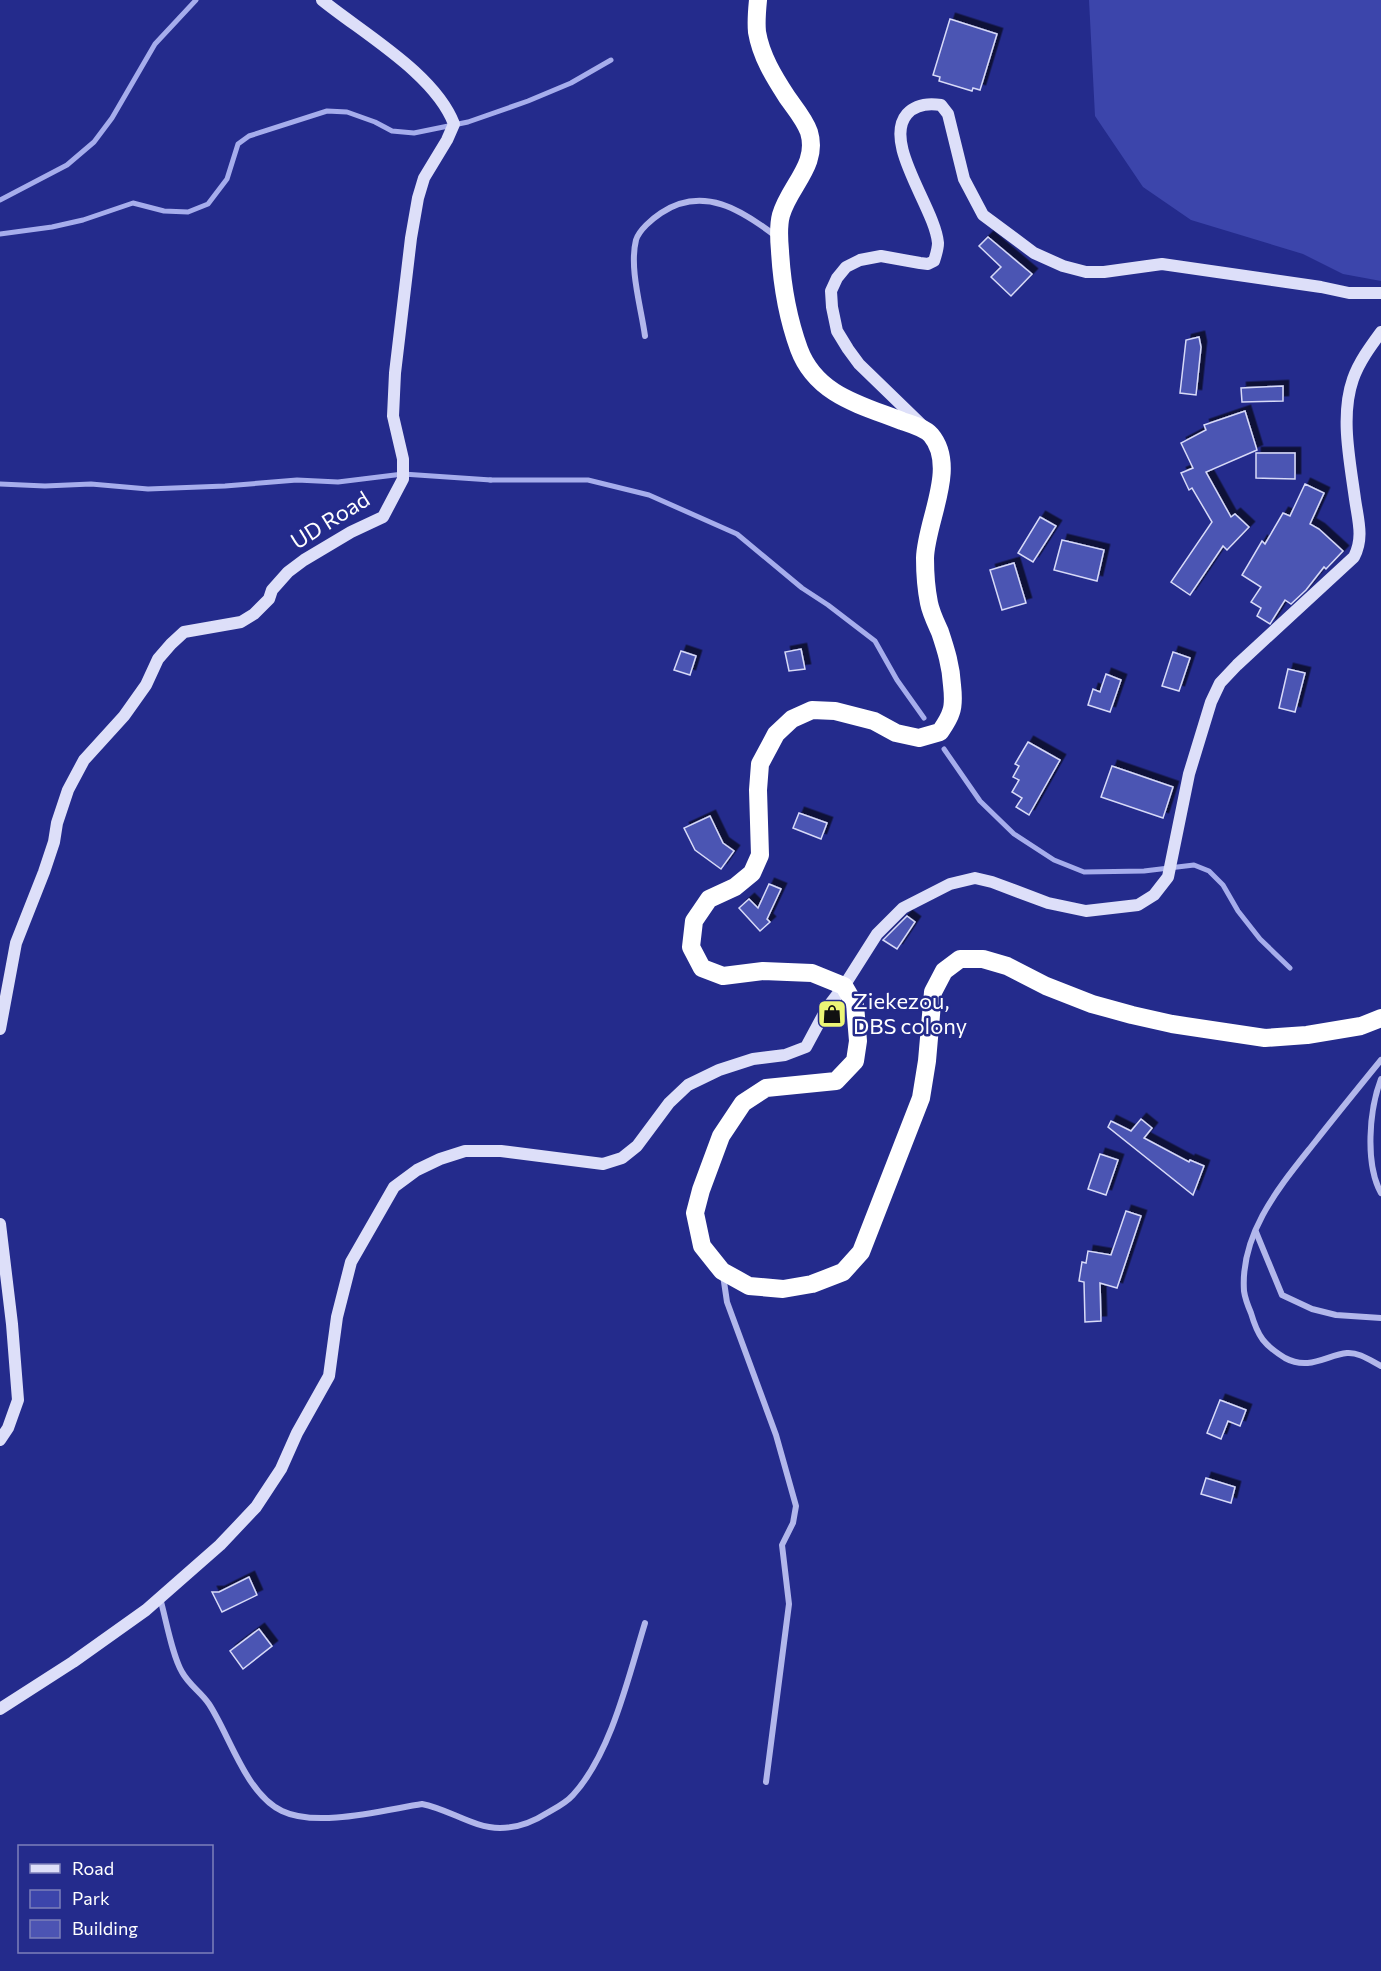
<svg xmlns="http://www.w3.org/2000/svg" width="1381" height="1971" font-family="Commissioner,sans-serif">
	<defs>
		<filter id="shadow"><feDropShadow dx="5.5" dy="-5.5" stdDeviation="0" flood-color="#0009"/></filter>
	</defs>
	<rect width="100%" height="100%" fill="#242b8c"/>
	<path fill="#3c45ab" d="M1089,0H1381V281L1343,274L1303,254L1191,220L1143,187L1095,116Z"/>
	<g fill="none" stroke-linecap="round" stroke-linejoin="round">
		<g stroke="#a6adec" stroke-width="5">
			<path d="M0,200L67,165L94,142L112,118L155,44L196,0"/>
			<path d="M0,234L52,227L83,220L133,203L164,211L188,212L208,204L227,179L238,144L249,136L327,111L347,112L375,122L392,131L414,133L468,122L528,101L571,83L611,60"/>
			<path d="M490,480H588L649,495L737,534L802,588L828,605L875,641L897,680L924,718"/>
			<path d="M0,484L45,486L91,484L148,489L225,486L297,480L338,482L403,474L491,480"/>
			<path d="M944,749L980,801L1014,834L1054,860L1084,872L1144,871L1194,865L1209,871L1223,885L1238,911L1260,939L1290,968"/>
		</g>
	</g>
	<g fill="#4c54b3" stroke="#d7daf8" stroke-width="1.5" filter="url(#shadow)">
		<path d="M950,19L997,34L980,90L973,88L972,91L939,81L940,77L933,75Z"/>
		<path d="M988,237L1032,274L1011,296L991,277L1001,267L979,246Z"/>
		<path d="M1199,337L1201,347L1196,395L1180,393L1186,340Z"/>
		<path d="M1283,386V401L1242,402L1241,388Z"/>
		<path d="M1245,411L1257,450L1206,472L1231,517L1235,514L1249,527L1227,550L1223,546L1190,595L1171,582L1212,522L1192,488L1189,490L1181,473L1193,468L1181,443L1206,430L1204,425Z"/>
		<path d="M1256,453H1295V479L1256,478Z"/>
		<path d="M1305,484L1324,493L1310,524L1319,529L1343,551L1326,569L1324,567L1306,590L1291,604L1285,600L1270,624L1257,616L1261,608L1251,602L1261,587L1242,575L1262,541L1265,544L1283,513L1290,516Z"/>
		<path d="M1040,517L1056,526L1033,562L1018,553Z"/>
		<path d="M1062,540L1104,550L1097,581L1054,570Z"/>
		<path d="M1014,563L1026,603L1002,610L990,570Z"/>
		<path d="M801,649L805,669L789,671L785,652Z"/>
		<path d="M681,651L696,656L690,675L674,670Z"/>
		<path d="M1173,652L1190,658L1179,691L1162,686Z"/>
		<path d="M1288,669L1305,673L1295,712L1279,708Z"/>
		<path d="M1106,674L1121,680L1110,712L1088,705L1093,689L1100,692Z"/>
		<path d="M1028,742L1060,760L1029,815L1016,807L1022,798L1012,792L1019,780L1013,777L1019,766L1015,764Z"/>
		<path d="M1112,766L1173,787L1163,818L1101,797Z"/>
		<path d="M799,813L827,823L821,839L793,828Z"/>
		<path d="M710,816L723,843L734,851L721,869L695,850L684,828Z"/>
		<path d="M769,884L781,889L767,919L770,922L760,931L739,908L749,899L758,908Z"/>
		<path d="M907,916L915,922L897,949L883,940Z"/>
		<path d="M1141,1119L1152,1128L1144,1138L1189,1162L1190,1160L1204,1166L1193,1195L1108,1127L1111,1121L1131,1131Z"/>
		<path d="M1100,1154L1118,1160L1106,1195L1088,1189Z"/>
		<path d="M1126,1211L1141,1216L1117,1288L1100,1283L1101,1321L1085,1322L1084,1282L1079,1281L1082,1262L1086,1263L1088,1251L1111,1255Z"/>
		<path d="M1220,1400L1246,1410L1240,1426L1228,1421L1221,1439L1207,1433Z"/>
		<path d="M1206,1478L1235,1487L1231,1503L1201,1494Z"/>
		<path d="M249,1577L257,1595L222,1612L212,1592H219Z"/>
		<path d="M259,1629L272,1646L243,1669L230,1651Z"/>
	</g>
	<g fill="none" stroke-linecap="round" stroke-linejoin="round">
		<g stroke="#b2b7eb" stroke-width="6">
			<path d="M645,336C641,307 629,268 636,240C639,230 652,219 661,213C703,185 742,210 777,237"/>
			<path d="M1381,1060C1359,1087 1337,1114 1315,1142C1281,1185 1240,1232 1244,1291C1245,1298 1248,1306 1251,1313C1258,1337 1264,1345 1285,1358C1309,1371 1327,1355 1347,1353C1359,1352 1371,1361 1381,1366"/>
			<path d="M1381,1079C1369,1110 1365,1164 1381,1193"/>
			<path d="M1256,1232L1282,1295L1312,1309L1336,1315L1381,1318"/>
			<path d="M723,1275L727,1302L776,1435L796,1506L793,1523L782,1545L789,1604L766,1782"/>
			<path d="M160,1598C166,1619 172,1655 182,1672C189,1685 201,1692 209,1704C230,1736 246,1794 282,1811C317,1828 384,1810 422,1804C449,1809 473,1828 500,1828C517,1828 533,1822 547,1813C556,1808 566,1803 573,1795C611,1754 629,1675 645,1623"/>
		</g>
		<g stroke="#dddff9" stroke-width="12">
			<path d="M924,427L859,364L848,349L837,331L832,307L831,291L837,278L846,267L860,260L881,256L920,263L928,264L934,261C936,255 938,249 938,243C935,208 882,143 907,114C916,104 928,103 941,105L948,114L964,179L983,215L1034,253L1063,266L1086,272H1104L1162,264L1321,287L1349,293H1381"/>
			<path d="M0,1029L16,943L44,872L54,842L57,823L68,790L84,760L124,716L146,685L158,659L171,644L184,632L241,622L254,614L269,599L272,590L288,572L304,560L351,532L383,517L403,479V459L393,416L395,373L411,238L418,198L424,178L447,140L454,124C435,74 364,34 322,0"/>
			<path d="M0,1224L12,1324L18,1400L8,1428L0,1440"/>
			<path d="M0,1709L73,1662L146,1610L220,1545L256,1507L281,1469L297,1433L329,1376L337,1317L351,1262L394,1187L417,1170L440,1159L465,1151H501L603,1164L622,1158L637,1146L669,1103L688,1085L719,1070L753,1059L785,1055L806,1047L827,1008L844,986L877,934L903,908L950,884L975,878L992,882L1048,903L1086,911L1138,905L1154,895L1168,877L1189,774L1211,702L1220,683L1237,665L1354,557C1364,538 1358,520 1355,499C1350,461 1340,416 1353,379C1359,362 1370,347 1381,332"/>
		</g>
		<path stroke="#fff" stroke-width="18" d="M758,0C757,10 756,22 757,32C761,56 774,77 787,97C794,107 805,120 809,132C819,165 789,186 781,215C778,226 779,240 780,251C782,286 787,316 799,349C816,395 861,405 902,421C911,424 925,428 931,435C958,467 926,521 925,558C925,572 926,588 929,603C931,613 936,623 940,632C946,650 951,666 952,685C953,694 954,704 951,712C949,719 944,726 940,732L919,738L896,733L874,721L835,711L812,710L792,719L776,734L760,764L758,790L760,855L752,873L735,887L709,899L694,921L691,947L702,968L723,976L763,971L812,973L844,986L855,1005L858,1041L855,1061L836,1081L766,1088L743,1103L721,1136L701,1190L695,1213L702,1246L722,1271L749,1286L783,1289L812,1284L843,1272L861,1252L921,1098L927,1061L933,992L944,971L960,959H983L1007,966L1046,986L1092,1004L1132,1015L1172,1024L1265,1038L1307,1035L1361,1026L1381,1018"/>
	</g>
	<defs>
		<g id="shop-square" transform="scale(1.5)"><rect x="-9" y="-9" width="18" height="18" rx="4" fill="#ecf576" stroke="#242b8c"/><path d="M-5-2.5h2.3a2.7 3.5 0 0 1 5.4 0H5L5.5 6h-11ZM-1.5-2.5h3a1.5 2.3 0 0 0-3 0Z" fill="#111"/></g>
	</defs>
	<g fill-rule="evenodd">
		<use href="#shop-square" x="832" y="1014"/>
	</g>
	<g text-anchor="middle" stroke-width="5" stroke-linejoin="round" paint-order="stroke">
		<g font-size="22" fill="#fff" stroke="#242b8c">
			<text transform="translate(330 520) rotate(-32)" y="8">UD Road</text>
		</g>
		<g font-size="22" fill="#fff" stroke="#242b8c" text-anchor="start">
			<text x="853" y="1009">Ziekezou,<tspan x="853" dy="25">DBS colony</tspan></text>
		</g>
	</g>
	<rect x="18" y="1845" width="195" height="108" fill="#242b8c" stroke="#7c80ba" stroke-width="1.5"/>
	<rect x="30" y="1864" width="30" height="9" fill="#dddff9" stroke="#7c80ba" stroke-width="1.5"/>
	<text x="72" y="1875" font-size="18" fill="#ffffff">Road</text>
	<rect x="30" y="1890" width="30" height="18" fill="#3c45ab" stroke="#7c80ba" stroke-width="1.5"/>
	<text x="72" y="1905" font-size="18" fill="#ffffff">Park</text>
	<rect x="30" y="1920" width="30" height="18" fill="#4c54b3" stroke="#7c80ba" stroke-width="1.5"/>
	<text x="72" y="1935" font-size="18" fill="#ffffff">Building</text>
</svg>
